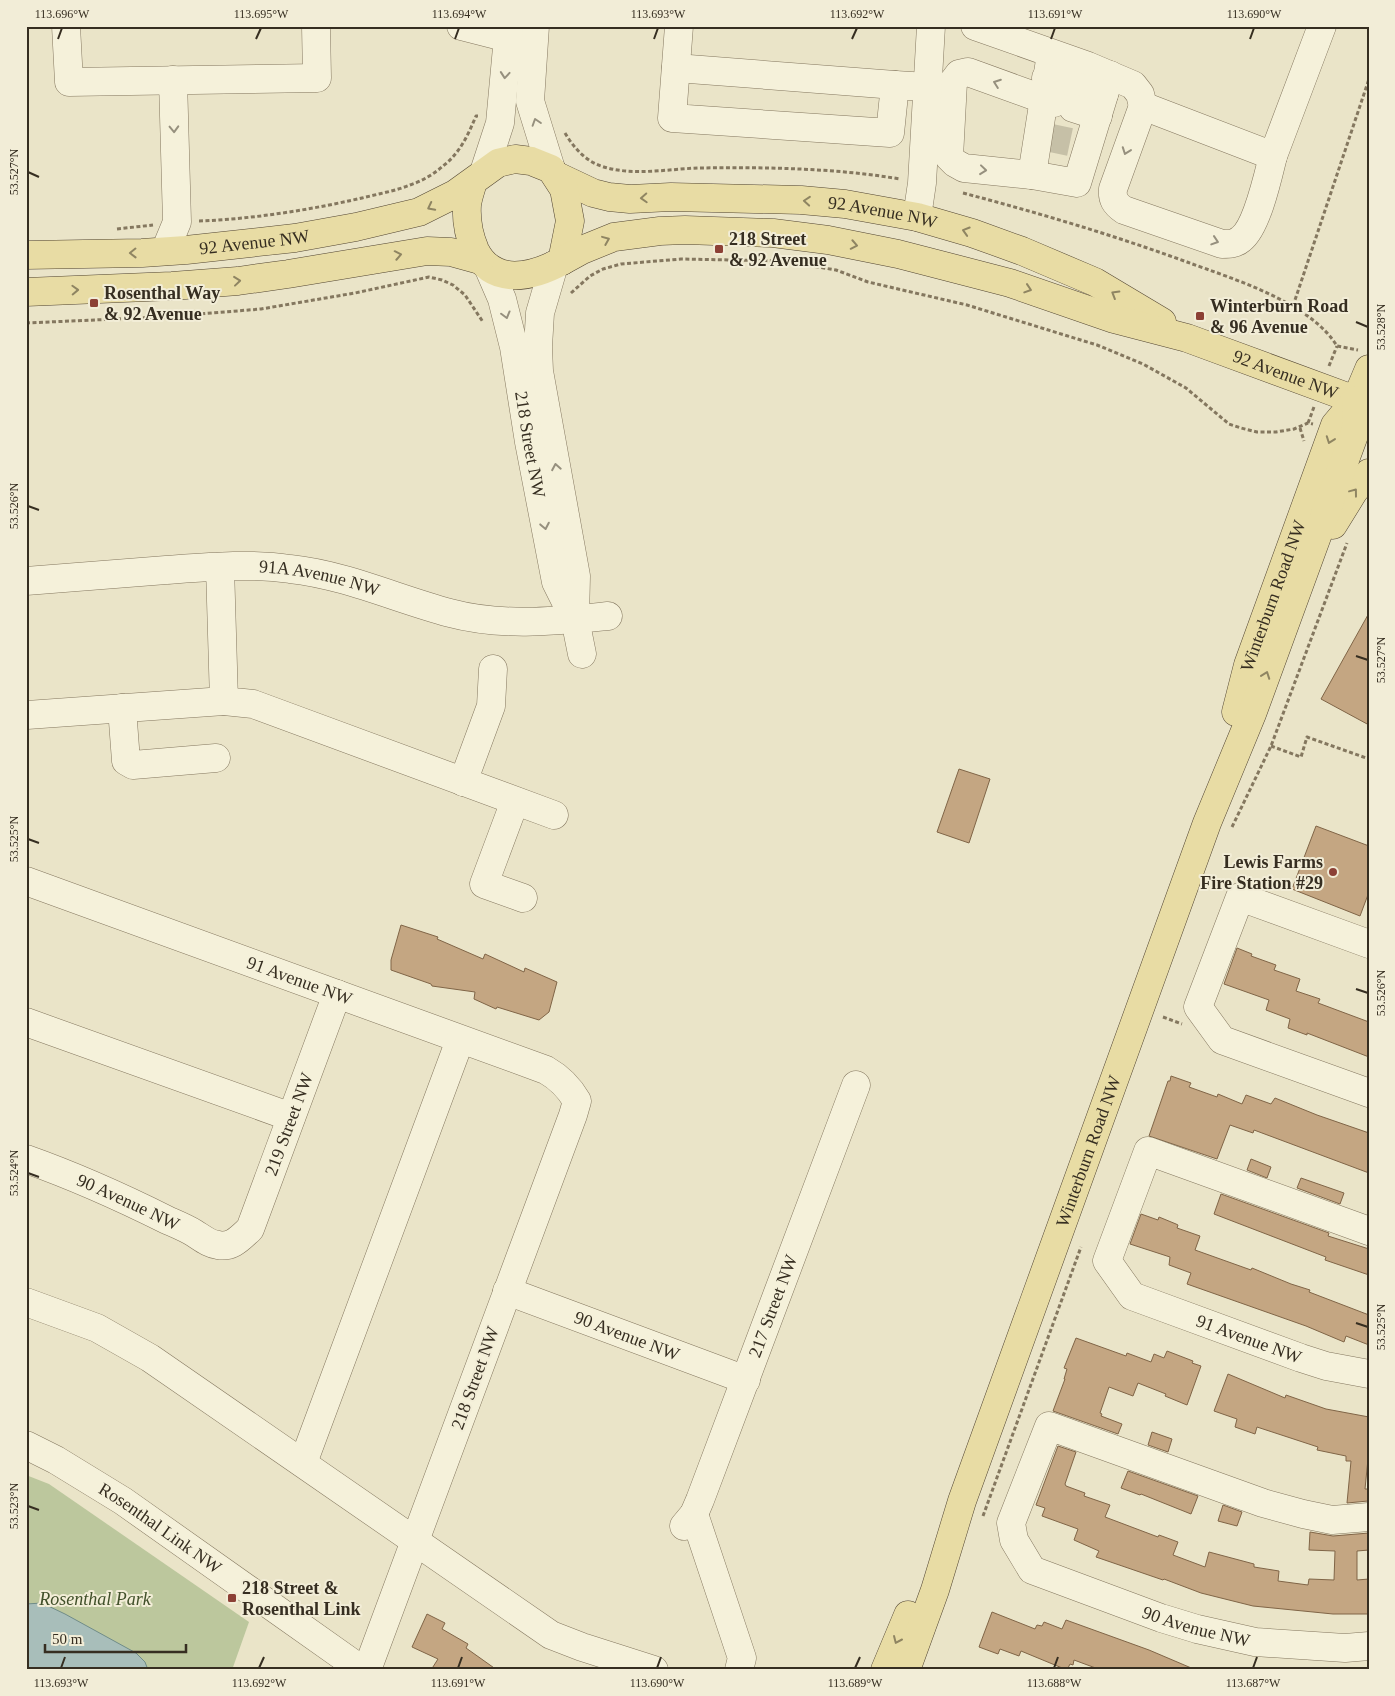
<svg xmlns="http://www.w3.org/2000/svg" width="1395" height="1696" font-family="'Times New Roman',serif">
	<rect width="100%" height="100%" fill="#eae4c8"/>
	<path fill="#bcc79d" d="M26,1475L49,1484L249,1622L232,1670H26Z"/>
	<path fill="#a8beba" stroke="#708c88" d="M42,1603L65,1614L136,1653L145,1662L148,1670H26V1604Z"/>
	<g fill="#c4a682" stroke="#806547">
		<path d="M1369,613V725L1321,699Z"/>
		<path d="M959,769L990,779L969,843L937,832Z"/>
		<path d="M1316,826L1369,846V892L1360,916L1292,889Z"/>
		<path d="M401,925L438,937L437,939L483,959L485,954L524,972L525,968L557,982L549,1012L539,1020L497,1007L496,1009L474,999L475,992L432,986L431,984L391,970V960Z"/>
		<path d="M1237,948L1252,954L1251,956L1276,965L1274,970L1300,979L1296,991L1320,999L1318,1003L1369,1022V1057L1307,1033V1035L1288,1028L1290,1019L1266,1010L1269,1000L1224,984Z"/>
		<path d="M1171,1076L1191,1083L1189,1087L1217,1097L1218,1094L1242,1104L1246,1095L1271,1104L1275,1098L1317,1115L1369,1133V1173L1254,1130L1253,1133L1230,1125L1217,1159L1149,1136L1168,1081H1170Z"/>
		<path d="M1251,1159L1271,1167L1267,1178L1247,1170Z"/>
		<path d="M1301,1178L1344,1193L1340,1204L1297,1188Z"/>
		<path d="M1221,1194L1329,1233L1328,1236L1369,1249V1275L1325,1260L1326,1257L1214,1214Z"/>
		<path d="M1141,1214L1158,1220L1159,1217L1176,1224L1178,1225L1177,1228L1200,1236L1195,1250L1251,1270L1252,1268L1291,1284L1310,1290L1309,1292L1369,1315V1345L1346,1336L1344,1342L1306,1326L1187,1284L1191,1273L1169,1265L1170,1257L1130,1244Z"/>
		<path d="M1076,1338L1126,1356L1127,1353L1151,1362L1154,1354L1164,1358L1167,1351L1193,1361L1192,1363L1201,1366L1187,1405L1165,1396L1166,1394L1138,1383L1133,1396L1109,1387L1100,1413L1102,1414L1101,1416L1122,1424L1118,1434L1053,1411L1065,1379H1064L1067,1369L1064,1368Z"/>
		<path d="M1228,1374L1285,1398L1286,1395L1326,1409L1369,1417V1449L1365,1489H1369L1368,1501L1347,1503L1351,1461H1346V1456L1317,1450L1318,1447L1257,1427L1255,1434L1235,1427L1237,1419L1214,1411Z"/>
		<path d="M1152,1432L1172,1439L1168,1452L1148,1445Z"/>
		<path d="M1058,1446L1076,1452L1065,1484L1066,1486L1085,1493L1084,1496L1110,1505L1105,1517L1158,1537L1159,1535L1178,1542L1173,1555L1205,1567L1209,1552L1254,1564V1567L1279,1571L1278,1581L1308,1585L1309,1579L1334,1580L1335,1551L1309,1550L1310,1532L1333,1536L1369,1533V1550L1357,1551V1580L1369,1579V1614H1333L1253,1606L1201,1593L1164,1579L1163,1580L1096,1557L1099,1551L1074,1540L1078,1529L1042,1516L1045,1508L1036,1505Z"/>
		<path d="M1128,1471L1198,1496L1191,1514L1141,1494L1140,1495L1121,1488Z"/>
		<path d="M1223,1505L1242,1512L1237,1526L1218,1521Z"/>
		<path d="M992,1612L1035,1629L1037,1625L1042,1626L1044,1622L1062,1629L1066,1620L1149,1650L1196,1670H1101L1074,1660L1073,1665L1070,1664L1067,1670L1021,1651L1019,1656L1000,1649L998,1654L979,1647Z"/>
		<path d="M427,1614L445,1623L442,1629L468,1644L466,1648L497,1670H431L438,1659L412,1647Z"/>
	</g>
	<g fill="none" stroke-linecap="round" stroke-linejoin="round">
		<path stroke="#c6c0a7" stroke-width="28" stroke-dasharray="28 14" stroke-linecap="butt" d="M1051,138L1070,142"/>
		<g stroke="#84775f" stroke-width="29">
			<g id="minor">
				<path d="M66,26L69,82L317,78L316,26"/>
				<path d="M461,26L508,38"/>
				<path d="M535,26L530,101L551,169"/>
				<path d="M679,26L672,118L890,133L895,85L928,87"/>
				<path d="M975,26L1088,66L1133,85L1140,94L1143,106L1273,156L1322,26"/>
				<path d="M1051,54L1032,175L1077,183L1110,75"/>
				<path d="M676,68L895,85"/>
				<path d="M1046,78L1104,94"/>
				<path d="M1143,106L1113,189C1112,199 1115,204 1124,210L1222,244C1230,244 1235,244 1241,239C1257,227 1268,176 1273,156"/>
				<path d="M1073,108L1098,116"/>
				<path d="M484,172L500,123L509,26"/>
				<path d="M1032,175L964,168L955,163L949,157L953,82L959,74L968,72L1054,103"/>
				<path d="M917,217L922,183L931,26"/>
				<path d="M165,251L177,222L173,80"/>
				<path d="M554,265L540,313L538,347L539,371L576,576L575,619L582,654"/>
				<path id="s1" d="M489,269L502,299L514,347L529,442L556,582L574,618"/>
				<path d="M220,567L224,701L253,704L554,815"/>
				<path id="s2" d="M26,581C73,577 119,574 166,570C207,567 249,563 290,569C346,575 397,599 450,613C502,627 556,621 608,616"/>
				<path d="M122,708L126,761L133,765L216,758"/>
				<path d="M27,715L224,701"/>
				<path d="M463,782L491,706L493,669"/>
				<path d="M515,801L484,884L523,898"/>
				<path id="s3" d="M26,881L546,1070C560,1078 569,1087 577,1101L573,1115L367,1670"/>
				<path d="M1369,944L1240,897L1198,1007L1222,1040L1369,1093"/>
				<path d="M26,1022L291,1117"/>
				<path id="s4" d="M26,1159C74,1176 121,1197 167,1220C176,1224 186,1228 194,1233C202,1238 209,1244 218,1245C232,1248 240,1238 250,1229L337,994"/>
				<path id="s5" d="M1369,1231L1148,1151L1107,1261L1132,1296L1301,1358L1326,1366L1369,1374"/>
				<path id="s6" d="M507,1291L746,1380"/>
				<path d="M26,1302L97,1328L150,1358L551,1635L582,1647L654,1670"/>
				<path id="s7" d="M26,1445L56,1460L123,1501L362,1670"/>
				<path d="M303,1463L460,1040"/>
				<path d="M694,1514L742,1658L739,1670"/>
				<path id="s8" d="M1369,1517L1332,1520L1303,1514L1263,1503L1049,1426L1011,1523L1014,1540L1032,1570L1161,1618L1197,1629L1255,1642L1345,1648L1369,1646"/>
				<path id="s9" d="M684,1526L694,1514L700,1500L856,1085"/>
			</g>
		</g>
		<g stroke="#524532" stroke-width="29">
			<g id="major">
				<path id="s10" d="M557,176L593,193L609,197L630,199L671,197L801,200L845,204L917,217L972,233L1022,251L1095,282L1162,322"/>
				<path id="s11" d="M26,255L142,253L186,250L295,238L356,227L419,212L455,194L498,163L515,159L531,161L551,169L564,189L570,221L562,261C533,277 493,287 475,250C469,236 466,221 467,205C468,197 471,189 473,182"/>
				<path id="s12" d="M562,261L582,250L614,237L660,231L685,230L773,233L828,240L898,254L1010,283L1114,319L1187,338L1369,405"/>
				<path d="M26,292L172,286L238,281L288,274L427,251L451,252L480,260"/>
				<path d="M1333,525L1354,491L1369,473"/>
				<path id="s13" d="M1236,712L1248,665L1335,425L1356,400L1369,369"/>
				<path d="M885,1670L908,1615"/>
				<path id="s14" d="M906,1670L935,1590L962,1501L1207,823L1252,714L1357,427L1356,400"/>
			</g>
		</g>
		<g stroke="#84775f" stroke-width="3" stroke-dasharray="4 2.5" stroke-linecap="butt">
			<path d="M565,133C574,148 586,162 604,167C634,176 668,169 699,168C766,167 834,168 900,179"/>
			<path d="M963,193C1039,213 1113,235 1187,262C1233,279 1310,302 1337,346L1358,350"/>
			<path d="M199,221C253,219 309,210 362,198C378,194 395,191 410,185C422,181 434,174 443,166C460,153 468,135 476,116H478"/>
			<path d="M117,229L153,225"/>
			<path d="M571,293L590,276L603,269L621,264L681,259L782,261L836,270L868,282L967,305L1097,345L1143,364L1186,388L1229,424L1241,428L1257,432H1276L1294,429L1308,423L1313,424"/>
			<path d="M1293,306L1369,79"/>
			<path d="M26,323L162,317L261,309L355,293L429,277L442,280L453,285L465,295L483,322"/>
			<path d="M1329,366L1337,346"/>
			<path d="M1308,423L1314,407"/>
			<path d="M1300,428L1304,441"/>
			<path d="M1271,746L1301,757L1307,737L1369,759"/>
			<path d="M1232,827L1271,746L1347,543"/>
			<path d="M1163,1017L1182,1024"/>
			<path d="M983,1516L1081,1247"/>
		</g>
		<use href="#minor" stroke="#f5f1da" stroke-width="28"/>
		<use href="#major" stroke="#e8dca4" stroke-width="28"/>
	</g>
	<defs><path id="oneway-chevron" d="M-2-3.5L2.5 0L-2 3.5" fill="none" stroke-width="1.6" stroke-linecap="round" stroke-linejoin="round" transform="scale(1.25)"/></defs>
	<g stroke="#96907e">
		<use href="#oneway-chevron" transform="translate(505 75) rotate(95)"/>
		<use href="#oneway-chevron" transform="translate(997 83) rotate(-160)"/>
		<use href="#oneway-chevron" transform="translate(536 122) rotate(-108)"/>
		<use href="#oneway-chevron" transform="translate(174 129) rotate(88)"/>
		<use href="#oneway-chevron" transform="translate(1126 151) rotate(110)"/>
		<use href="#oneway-chevron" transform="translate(983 170) rotate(6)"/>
		<use href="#oneway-chevron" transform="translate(1215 241) rotate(18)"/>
		<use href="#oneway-chevron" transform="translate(506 315) rotate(75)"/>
		<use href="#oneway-chevron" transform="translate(556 467) rotate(-100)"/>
		<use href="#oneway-chevron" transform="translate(545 526) rotate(79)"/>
	</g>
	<g stroke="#8f8562">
		<use href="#oneway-chevron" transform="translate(644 198) rotate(177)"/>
		<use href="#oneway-chevron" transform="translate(807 201) rotate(-175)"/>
		<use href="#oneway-chevron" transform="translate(431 207) rotate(153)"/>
		<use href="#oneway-chevron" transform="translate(966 231) rotate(-163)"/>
		<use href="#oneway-chevron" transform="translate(606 240) rotate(-22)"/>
		<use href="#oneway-chevron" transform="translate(854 245) rotate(11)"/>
		<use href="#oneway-chevron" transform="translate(133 253) rotate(179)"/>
		<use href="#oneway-chevron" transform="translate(398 255) rotate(-11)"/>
		<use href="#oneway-chevron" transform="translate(237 281) rotate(-6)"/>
		<use href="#oneway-chevron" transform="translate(1028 289) rotate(18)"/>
		<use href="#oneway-chevron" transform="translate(75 290) rotate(-2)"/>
		<use href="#oneway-chevron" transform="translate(1115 294) rotate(-149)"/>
		<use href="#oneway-chevron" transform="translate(1330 440) rotate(110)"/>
		<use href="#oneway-chevron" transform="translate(1354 492) rotate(-53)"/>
		<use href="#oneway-chevron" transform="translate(1266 675) rotate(-70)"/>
		<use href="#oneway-chevron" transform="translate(897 1640) rotate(114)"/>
	</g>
	<path fill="none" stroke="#362e21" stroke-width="2" d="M58,39L62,28M256,39L261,28M455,39L459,28M654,39L658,28M852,39L857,28M1051,39L1055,28M1250,39L1254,28M28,172L39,177M1356,322L1368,327M28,506L39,510M1356,656L1368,660M28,839L39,843M1356,989L1368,993M28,1173L39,1177M1356,1323L1368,1327M28,1506L39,1510M61,1668L65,1657M259,1668L264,1657M458,1668L462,1657M657,1668L661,1657M855,1668L860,1657M1054,1668L1058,1657M1253,1668L1257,1657"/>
	<g fill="#8c4035" stroke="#f2edd7" stroke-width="2">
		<rect x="714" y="244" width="10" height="10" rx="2.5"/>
		<rect x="89" y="298" width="10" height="10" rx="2.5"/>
		<rect x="1195" y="311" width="10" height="10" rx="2.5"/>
		<circle cx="1333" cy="872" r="5"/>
		<rect x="227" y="1593" width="10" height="10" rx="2.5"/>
	</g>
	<g text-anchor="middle" stroke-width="4" stroke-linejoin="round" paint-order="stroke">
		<g font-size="18" fill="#362e21" stroke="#f2edd7">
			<text dy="6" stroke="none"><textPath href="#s10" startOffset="331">92 Avenue NW</textPath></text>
			<text dy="6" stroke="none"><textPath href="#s11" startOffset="229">92 Avenue NW</textPath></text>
			<text dy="6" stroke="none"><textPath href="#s12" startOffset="750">92 Avenue NW</textPath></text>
			<text dy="6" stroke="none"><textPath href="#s1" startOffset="181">218 Street NW</textPath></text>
			<text dy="6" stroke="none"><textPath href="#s2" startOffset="295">91A Avenue NW</textPath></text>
			<text dy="6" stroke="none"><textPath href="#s13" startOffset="122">Winterburn Road NW</textPath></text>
			<text dy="6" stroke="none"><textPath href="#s3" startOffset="291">91 Avenue NW</textPath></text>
			<text dy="6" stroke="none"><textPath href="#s4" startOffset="360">219 Street NW</textPath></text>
			<text dy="6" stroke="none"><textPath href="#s14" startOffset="550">Winterburn Road NW</textPath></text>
			<text dy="6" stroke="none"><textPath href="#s4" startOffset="111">90 Avenue NW</textPath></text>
			<text dy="6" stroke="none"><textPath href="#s9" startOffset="238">217 Street NW</textPath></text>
			<text dy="6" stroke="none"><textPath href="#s6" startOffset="128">90 Avenue NW</textPath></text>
			<text dy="6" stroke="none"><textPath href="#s5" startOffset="520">91 Avenue NW</textPath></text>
			<text transform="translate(475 1378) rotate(-70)" y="6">218 Street NW</text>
			<text dy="6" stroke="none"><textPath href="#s7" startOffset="158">Rosenthal Link NW</textPath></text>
			<text dy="6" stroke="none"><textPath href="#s8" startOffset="666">90 Avenue NW</textPath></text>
		</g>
		<g font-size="18" font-weight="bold" fill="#362e21" stroke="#f2edd7" text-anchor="start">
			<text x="729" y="245">218 Street<tspan x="729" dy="21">&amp; 92 Avenue</tspan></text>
			<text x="104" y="299">Rosenthal Way<tspan x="104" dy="21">&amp; 92 Avenue</tspan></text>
			<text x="1210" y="312">Winterburn Road<tspan x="1210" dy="21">&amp; 96 Avenue</tspan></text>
			<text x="1323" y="868" text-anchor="end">Lewis Farms<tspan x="1323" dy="21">Fire Station #29</tspan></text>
			<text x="242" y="1594">218 Street &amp;<tspan x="242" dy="21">Rosenthal Link</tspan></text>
		</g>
		<g font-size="18" font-style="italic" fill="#41502a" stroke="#f2edd7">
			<text x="95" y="1605">Rosenthal Park</text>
		</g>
	</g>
	<rect width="1395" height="1696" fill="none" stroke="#f2edd7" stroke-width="55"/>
	<path d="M45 1644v8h141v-8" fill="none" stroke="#362e21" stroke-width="2.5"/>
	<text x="52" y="1644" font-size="15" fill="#362e21" stroke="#f2edd7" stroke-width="4" paint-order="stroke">50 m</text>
	<rect x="28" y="28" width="1340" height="1640" fill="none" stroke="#362e21" stroke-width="2"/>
	<g font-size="12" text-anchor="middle" fill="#362e21">
		<text x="62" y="18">113.696°W</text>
		<text x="261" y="18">113.695°W</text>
		<text x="459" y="18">113.694°W</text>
		<text x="658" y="18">113.693°W</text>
		<text x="857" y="18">113.692°W</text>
		<text x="1055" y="18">113.691°W</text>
		<text x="1254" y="18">113.690°W</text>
		<text transform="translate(14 172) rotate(-90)" y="4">53.527°N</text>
		<text transform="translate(1381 327) rotate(-90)" y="4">53.528°N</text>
		<text transform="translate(14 506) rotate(-90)" y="4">53.526°N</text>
		<text transform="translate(1381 660) rotate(-90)" y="4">53.527°N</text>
		<text transform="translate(14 839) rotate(-90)" y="4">53.525°N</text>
		<text transform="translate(1381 993) rotate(-90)" y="4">53.526°N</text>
		<text transform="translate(14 1173) rotate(-90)" y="4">53.524°N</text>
		<text transform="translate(1381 1327) rotate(-90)" y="4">53.525°N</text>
		<text transform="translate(14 1506) rotate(-90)" y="4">53.523°N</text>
		<text x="61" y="1687">113.693°W</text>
		<text x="259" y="1687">113.692°W</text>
		<text x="458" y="1687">113.691°W</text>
		<text x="657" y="1687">113.690°W</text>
		<text x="855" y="1687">113.689°W</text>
		<text x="1054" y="1687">113.688°W</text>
		<text x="1253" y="1687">113.687°W</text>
	</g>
</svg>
